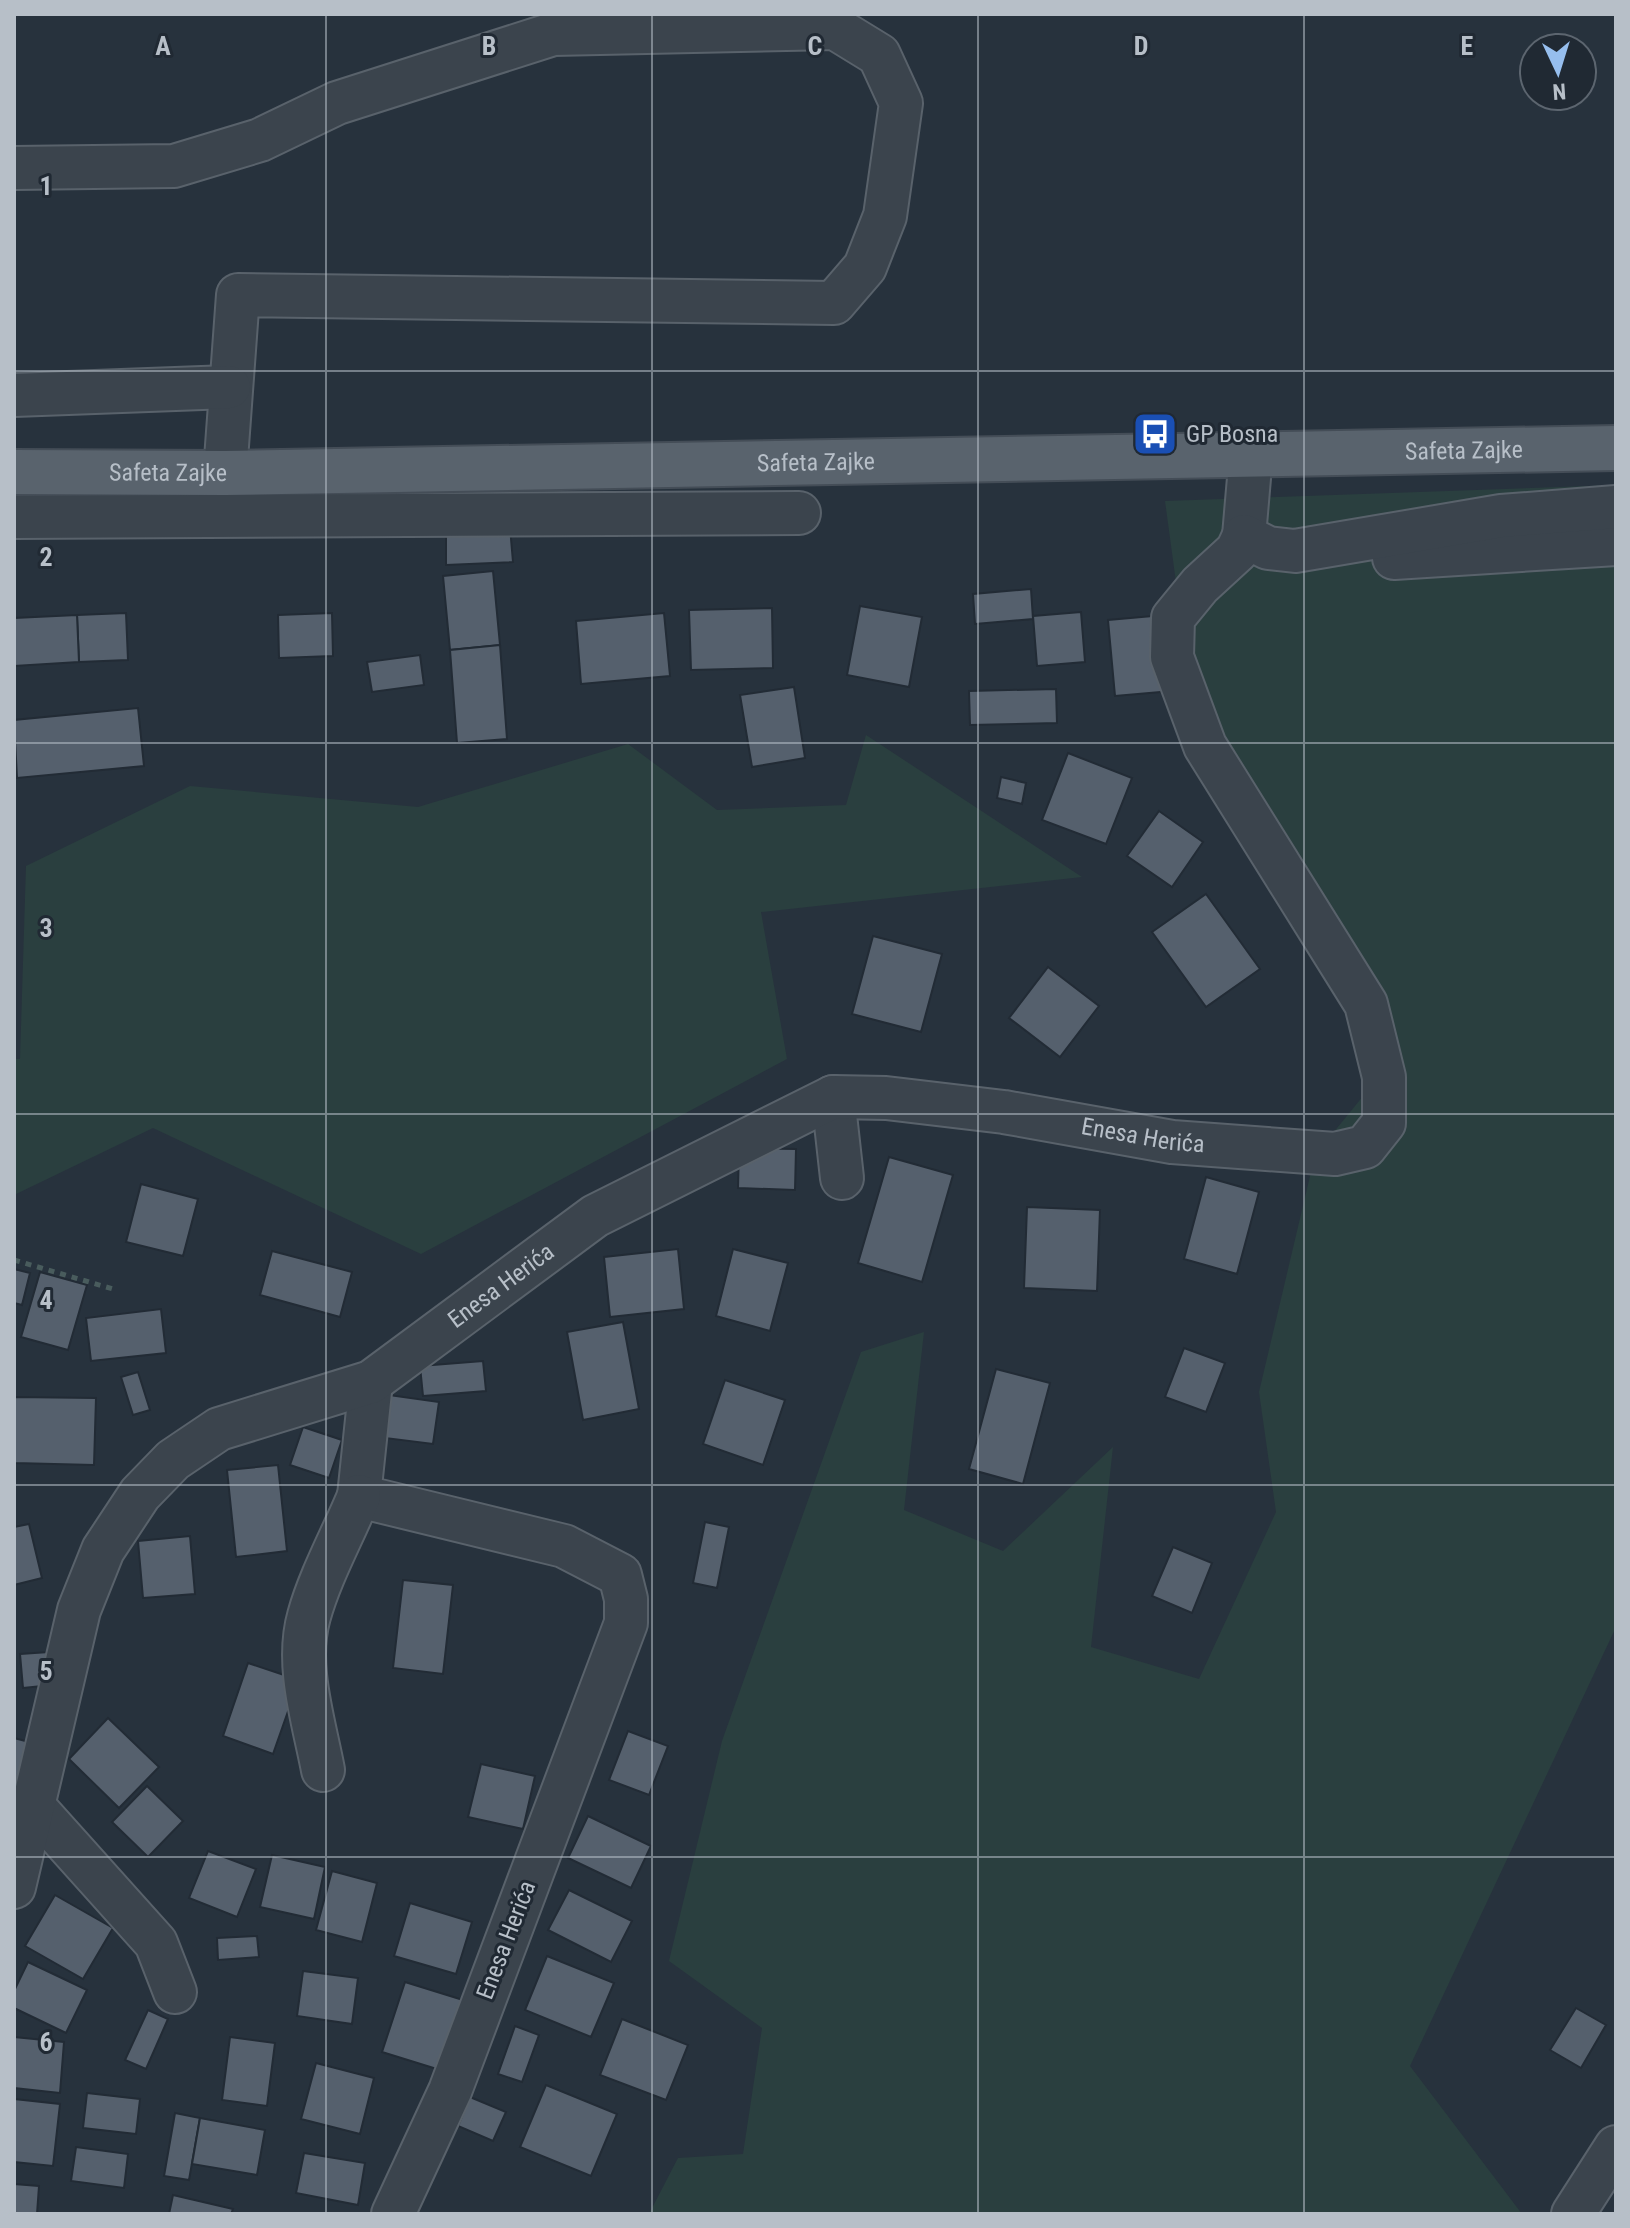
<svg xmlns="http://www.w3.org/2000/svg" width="1630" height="2228" font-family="'Roboto Condensed',sans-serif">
	<rect width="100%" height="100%" fill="#27323d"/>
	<g fill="#2a3f3f">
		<path d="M1616,485V1627L1410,2066L1522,2214H649L678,2158L743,2154L762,2028L669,1961L722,1741L861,1352L924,1332L904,1510L1003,1551L1113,1447L1091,1647L1199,1679L1276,1512L1259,1392L1315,1155L1364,1095L1361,995L1198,745L1165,501Z"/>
		<path d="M866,735L1082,877L761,912L787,1059L421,1254L153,1128L14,1195V1059H20L26,866L190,786L418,807L628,744L717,810L846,805Z"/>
	</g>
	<g fill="#55606d" stroke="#222b35" stroke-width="2">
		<path d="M510,527L513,562L446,565V528Z"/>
		<path d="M493,571L500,645L450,650L443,576Z"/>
		<path d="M1031,589L1033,619L975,624L973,594Z"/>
		<path d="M860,606L922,617L909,687L847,675Z"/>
		<path d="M772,608L773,668L691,670L689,610Z"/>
		<path d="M1081,612L1085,662L1037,666L1033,616Z"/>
		<path d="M126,613L128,660L79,662L77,615Z"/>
		<path d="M332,613L333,656L279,658L278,615Z"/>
		<path d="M664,613L670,676L581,684L576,621Z"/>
		<path d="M77,615L79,662L14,666V618Z"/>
		<path d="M1164,615L1172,691L1115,696L1108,620Z"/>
		<path d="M500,645L507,739L457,743L450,650Z"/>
		<path d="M420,655L424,685L372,692L367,662Z"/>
		<path d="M794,687L805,758L752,767L740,695Z"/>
		<path d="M1056,689L1057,723L970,725L969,691Z"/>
		<path d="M138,708L144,766L17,778L14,720Z"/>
		<path d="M1068,753L1132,778L1106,844L1042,820Z"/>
		<path d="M1001,777L1026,783L1022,804L997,798Z"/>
		<path d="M1159,811L1203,842L1172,887L1127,856Z"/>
		<path d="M1206,894L1260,969L1206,1007L1152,932Z"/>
		<path d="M873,936L942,954L921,1032L852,1014Z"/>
		<path d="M1048,967L1099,1006L1060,1057L1009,1018Z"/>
		<path d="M739,1148L796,1149L795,1190L738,1188Z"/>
		<path d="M889,1157L953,1175L922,1282L858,1263Z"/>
		<path d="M1206,1177L1259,1192L1237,1274L1184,1259Z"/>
		<path d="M141,1184L198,1199L183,1256L126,1242Z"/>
		<path d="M1027,1207L1100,1210L1097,1291L1024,1288Z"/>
		<path d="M678,1249L684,1309L610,1317L604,1257Z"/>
		<path d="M733,1249L788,1263L770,1331L716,1316Z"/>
		<path d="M272,1251L352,1272L340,1317L260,1295Z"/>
		<path d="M14,1269L30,1273L22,1305L14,1303Z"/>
		<path d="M40,1272L87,1285L68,1350L21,1337Z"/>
		<path d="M161,1309L166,1353L91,1361L86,1318Z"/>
		<path d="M623,1322L639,1409L583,1420L567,1332Z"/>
		<path d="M1184,1348L1225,1363L1206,1412L1165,1397Z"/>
		<path d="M483,1361L486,1391L423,1396L420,1366Z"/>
		<path d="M996,1369L1050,1383L1023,1484L969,1469Z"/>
		<path d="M138,1372L150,1410L133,1415L121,1377Z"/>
		<path d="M725,1380L785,1400L763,1465L703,1444Z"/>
		<path d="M382,1394L439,1402L433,1444L377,1437Z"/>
		<path d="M14,1397L96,1398L94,1465L14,1463Z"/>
		<path d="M303,1427L342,1440L329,1478L290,1465Z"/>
		<path d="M278,1465L287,1551L236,1557L227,1470Z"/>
		<path d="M705,1522L729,1527L717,1588L693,1583Z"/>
		<path d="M29,1524L42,1578L14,1585V1527Z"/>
		<path d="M190,1536L195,1594L143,1598L138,1541Z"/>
		<path d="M1173,1547L1212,1563L1192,1613L1152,1596Z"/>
		<path d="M403,1580L453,1585L443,1674L393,1668Z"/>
		<path d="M49,1652L52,1685L23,1688L20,1654Z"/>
		<path d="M248,1663L299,1680L273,1754L223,1736Z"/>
		<path d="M108,1718L159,1767L119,1808L69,1759Z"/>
		<path d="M628,1731L668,1746L649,1795L609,1780Z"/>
		<path d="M14,1738L33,1743L24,1786L14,1784Z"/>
		<path d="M481,1764L535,1776L523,1829L468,1817Z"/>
		<path d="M147,1786L183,1821L148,1857L112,1822Z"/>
		<path d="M588,1816L651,1846L631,1888L568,1858Z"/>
		<path d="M208,1851L256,1869L237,1917L189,1898Z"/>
		<path d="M272,1855L325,1867L314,1919L260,1907Z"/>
		<path d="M332,1871L377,1883L362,1942L316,1930Z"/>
		<path d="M569,1890L632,1921L611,1962L548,1930Z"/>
		<path d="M55,1895L113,1928L83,1979L25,1946Z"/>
		<path d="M410,1903L472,1922L456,1974L394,1956Z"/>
		<path d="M257,1936L259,1957L218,1960L217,1938Z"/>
		<path d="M547,1956L614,1983L591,2037L525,2010Z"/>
		<path d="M28,1962L87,1990L66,2033L14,2008V1991Z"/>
		<path d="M303,1971L358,1978L352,2024L297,2016Z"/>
		<path d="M405,1982L463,2000L440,2070L382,2052Z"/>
		<path d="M1576,2008L1606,2025L1581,2068L1550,2050Z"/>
		<path d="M148,2010L168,2019L146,2069L125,2060Z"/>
		<path d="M622,2019L688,2045L666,2100L600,2075Z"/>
		<path d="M515,2026L539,2035L522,2082L498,2074Z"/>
		<path d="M14,2037L64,2042L60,2093L14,2088Z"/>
		<path d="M230,2037L275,2043L267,2106L222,2100Z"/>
		<path d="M316,2063L374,2078L360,2134L301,2119Z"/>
		<path d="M546,2085L617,2114L591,2176L520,2147Z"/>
		<path d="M87,2093L140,2099L136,2134L83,2128Z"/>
		<path d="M470,2097L506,2112L493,2141L458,2126Z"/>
		<path d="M14,2099L60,2104L53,2166L14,2162Z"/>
		<path d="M175,2113L200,2118L189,2180L164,2176Z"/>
		<path d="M200,2118L265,2130L257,2175L192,2164Z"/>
		<path d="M76,2147L128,2154L124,2188L71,2181Z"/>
		<path d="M304,2153L365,2163L358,2205L296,2193Z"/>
		<path d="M14,2184L39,2186L37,2214H14Z"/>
		<path d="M173,2195L233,2209L231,2214H169Z"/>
	</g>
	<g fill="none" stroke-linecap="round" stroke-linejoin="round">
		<g stroke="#59626b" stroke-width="46">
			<g id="minor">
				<path d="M14,168L174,166L260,140L337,103L553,34L835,28L879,55L901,103L885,216L865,267L834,303L238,295L225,473"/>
				<path d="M14,395L229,387"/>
				<path d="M14,517L799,513"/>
				<path d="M1244,536L1249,478"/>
				<path d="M1394,558L1616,544"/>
				<path d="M833,1097L842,1178"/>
				<path d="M371,1382L359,1496L564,1546L620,1575L626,1599V1623L450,2091L393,2214"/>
				<path d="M323,1770C314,1722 295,1665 309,1616C320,1576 343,1535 359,1496"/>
				<path d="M34,1807L156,1943L175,1992"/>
				<path id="s1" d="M14,1887L79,1610L103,1550L140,1494L173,1460L219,1429L371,1382L595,1216L833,1097L886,1098L1004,1112L1172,1142L1335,1154L1365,1147L1384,1123V1077L1366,1004L1205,746L1172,657L1173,618L1200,585L1237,551L1244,536L1268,548L1295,551L1501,516L1616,507"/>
				<path d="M1573,2214L1616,2147"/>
			</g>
		</g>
		<g stroke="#444d57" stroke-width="48">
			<g id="major">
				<path id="s2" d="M14,472L225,473L1616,448"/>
			</g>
		</g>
		<path stroke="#495c5d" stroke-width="5" stroke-dasharray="6 6" stroke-linecap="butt" d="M14,1260L113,1289"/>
		<use href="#minor" stroke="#3b444d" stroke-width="42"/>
		<use href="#major" stroke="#59636d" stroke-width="44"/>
	</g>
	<path fill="none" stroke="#b7bfc8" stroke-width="2" stroke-opacity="0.55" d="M326,14V2214M652,14V2214M978,14V2214M1304,14V2214M14,371H1616M14,743H1616M14,1114H1616M14,1485H1616M14,1857H1616"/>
	<defs>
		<g id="bus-square" transform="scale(2.3)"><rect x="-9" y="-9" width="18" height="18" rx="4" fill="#1a4fb4" stroke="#202933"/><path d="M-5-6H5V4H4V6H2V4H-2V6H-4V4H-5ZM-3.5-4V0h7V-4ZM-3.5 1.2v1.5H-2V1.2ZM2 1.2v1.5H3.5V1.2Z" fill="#fff"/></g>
	</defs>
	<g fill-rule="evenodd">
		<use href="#bus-square" x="1155" y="434"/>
	</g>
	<g text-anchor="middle" stroke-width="6" stroke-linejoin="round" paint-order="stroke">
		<g font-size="24" fill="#b7bfc8" stroke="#202933" text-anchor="start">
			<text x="1186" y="442">GP Bosna</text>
		</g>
		<g font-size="24" fill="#b7bfc8" stroke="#202933">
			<text dy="8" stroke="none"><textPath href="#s2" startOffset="1450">Safeta Zajke</textPath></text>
			<text dy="8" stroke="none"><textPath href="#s2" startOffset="802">Safeta Zajke</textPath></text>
			<text dy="8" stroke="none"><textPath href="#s2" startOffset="154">Safeta Zajke</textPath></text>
			<text dy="8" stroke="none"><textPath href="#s1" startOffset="1536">Enesa Herića</textPath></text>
			<text dy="8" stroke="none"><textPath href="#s1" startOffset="840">Enesa Herića</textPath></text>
			<text transform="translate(506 1940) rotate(-69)" y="8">Enesa Herića</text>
		</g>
	</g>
	<g font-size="26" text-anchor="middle" font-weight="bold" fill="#b7bfc8" stroke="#202933" stroke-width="6" stroke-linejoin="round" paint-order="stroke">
		<text x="163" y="55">A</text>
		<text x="489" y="55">B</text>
		<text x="815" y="55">C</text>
		<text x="1141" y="55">D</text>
		<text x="1467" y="55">E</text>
		<text x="46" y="195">1</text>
		<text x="46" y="566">2</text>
		<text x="46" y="937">3</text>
		<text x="46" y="1309">4</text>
		<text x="46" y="1680">5</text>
		<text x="46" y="2051">6</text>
	</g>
	<rect width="1630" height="2228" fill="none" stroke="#b7bfc8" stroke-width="32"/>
	<g transform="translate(1558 72) rotate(176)"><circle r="38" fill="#202933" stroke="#5c656f" stroke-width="2"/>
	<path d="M0-6L14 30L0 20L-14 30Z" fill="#96beee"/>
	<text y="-12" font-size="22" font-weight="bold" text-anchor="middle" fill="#b7bfc8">N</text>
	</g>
</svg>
